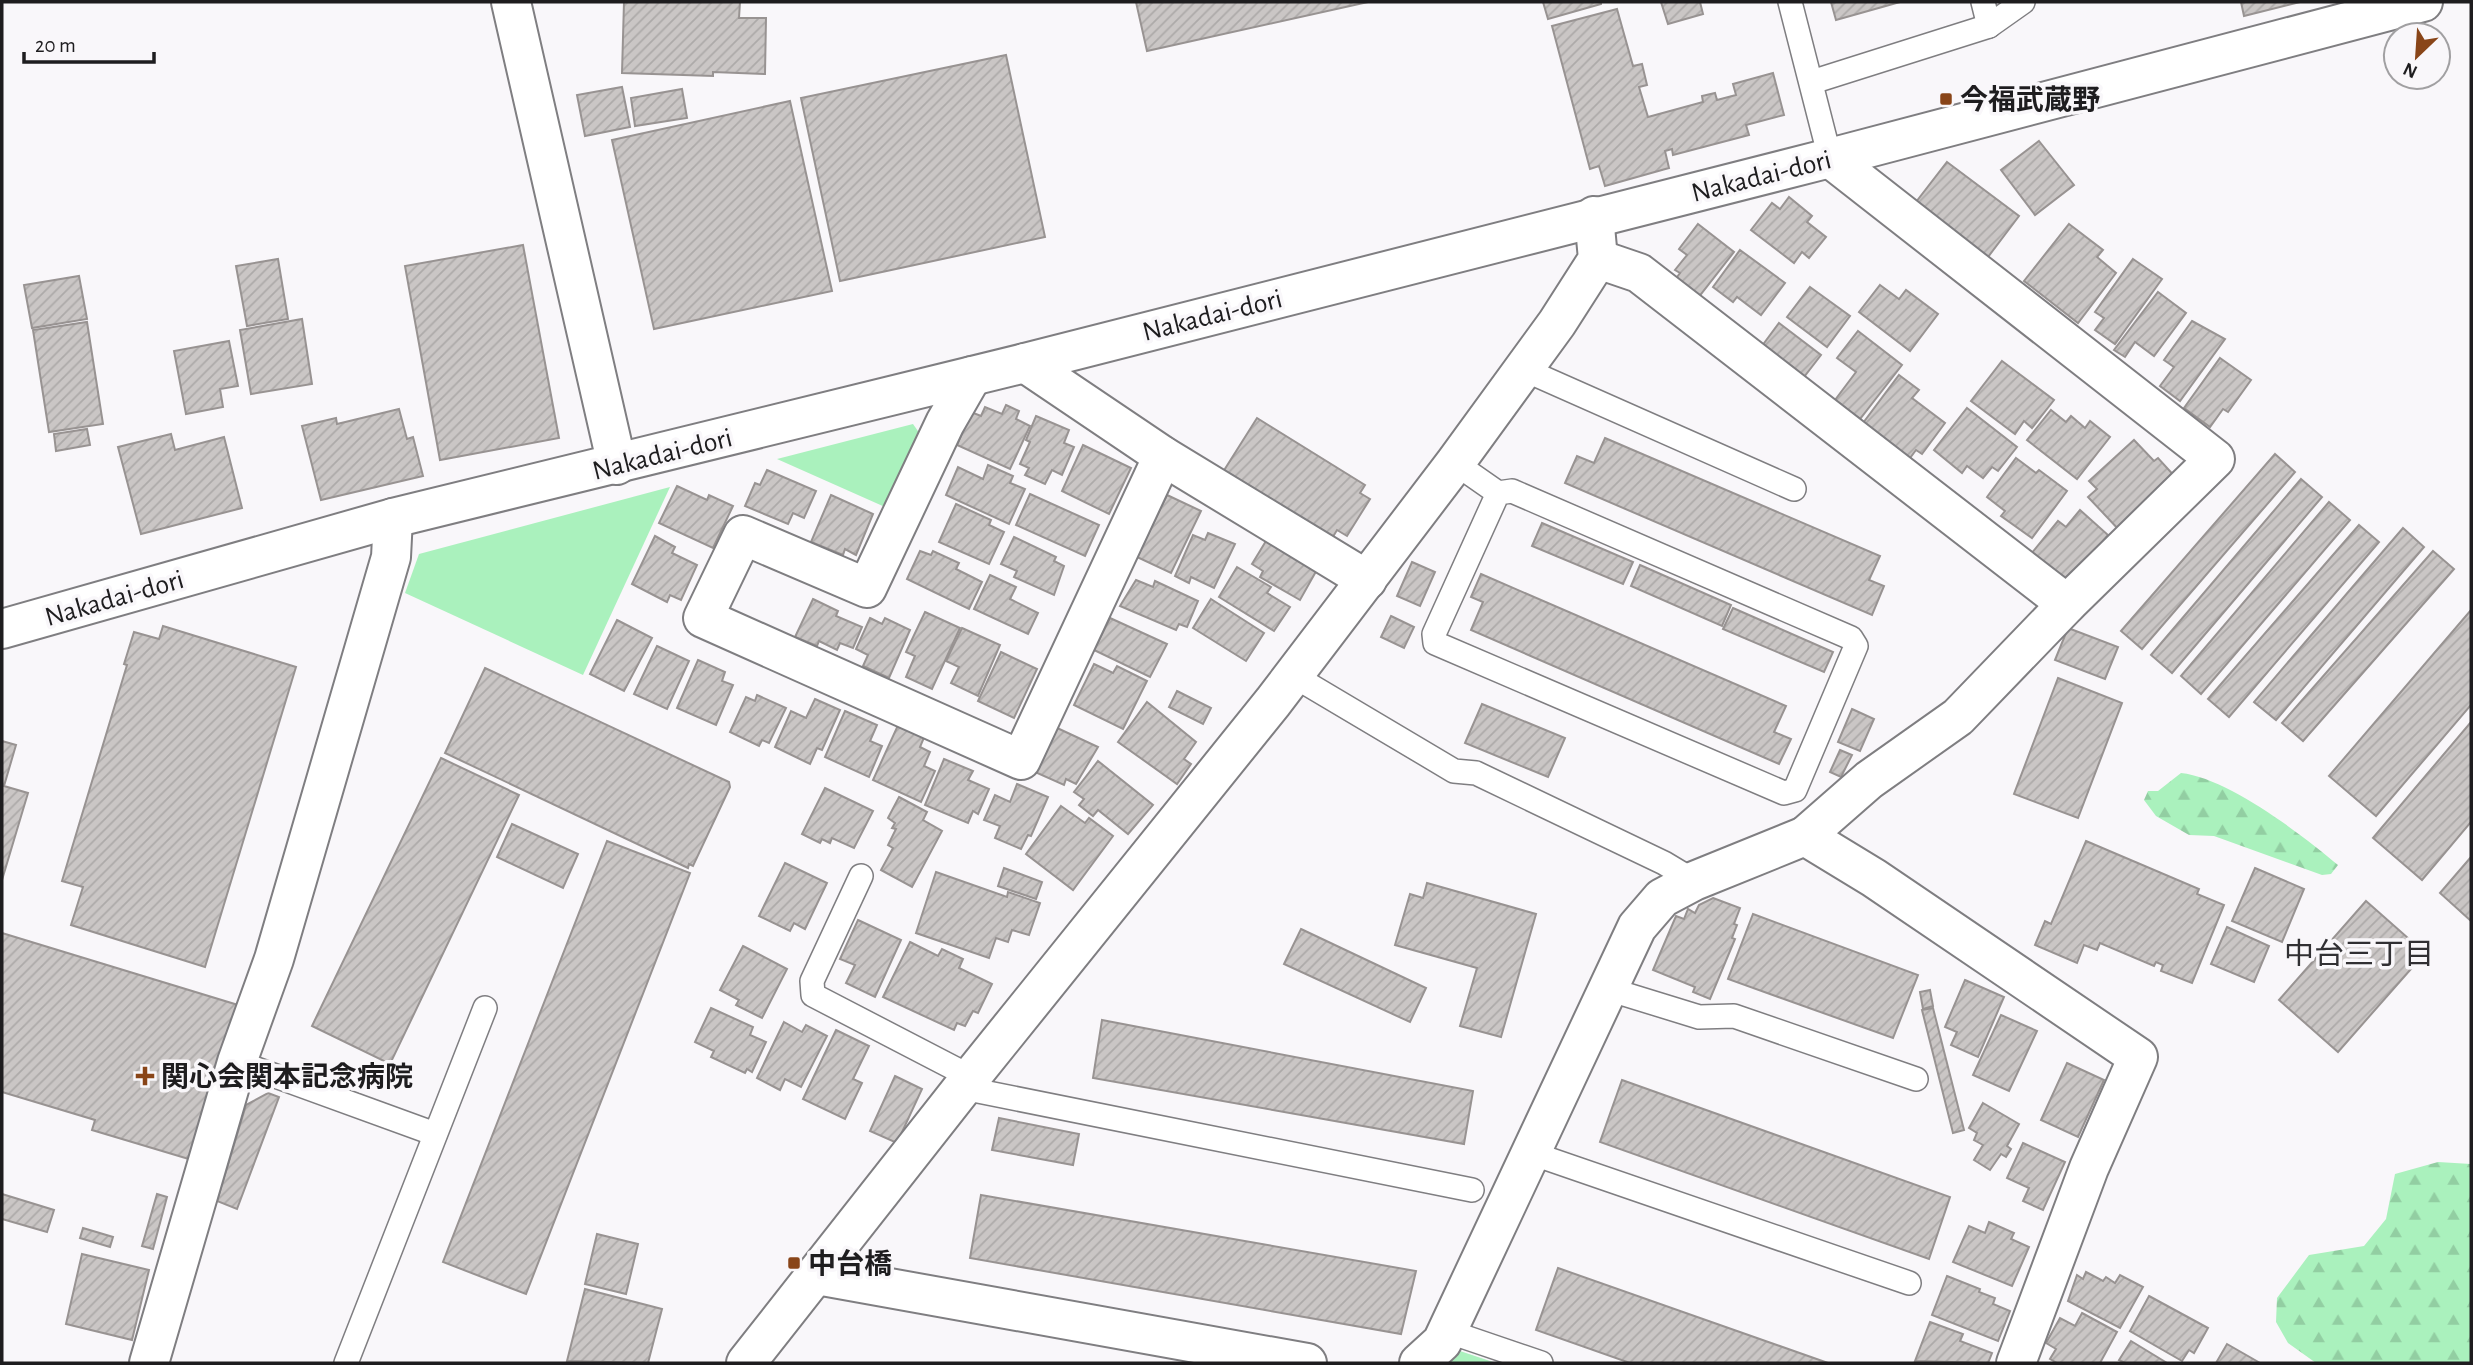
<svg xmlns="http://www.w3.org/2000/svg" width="2473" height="1365" font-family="'Alegreya Sans','Noto Sans JP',sans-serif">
	<defs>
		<pattern id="forest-firs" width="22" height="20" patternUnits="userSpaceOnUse" patternTransform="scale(1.75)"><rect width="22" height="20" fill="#aaf1bd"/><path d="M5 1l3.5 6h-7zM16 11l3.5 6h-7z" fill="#92cea2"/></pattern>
		<pattern id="building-hatch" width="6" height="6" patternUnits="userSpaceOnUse" patternTransform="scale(1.75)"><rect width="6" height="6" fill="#cac6c5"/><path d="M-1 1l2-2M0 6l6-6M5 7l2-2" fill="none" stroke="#adaaa9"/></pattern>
	</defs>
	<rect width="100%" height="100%" fill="#f9f7fa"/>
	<g fill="url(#forest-firs)">
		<path d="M2181,773C2228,778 2301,834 2338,865L2331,874L2322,875L2214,836L2189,835L2156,816L2144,800L2148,791H2158Z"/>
		<path d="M2438,1162L2471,1164V1363H2316L2288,1343L2276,1322L2277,1298L2309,1255L2364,1246L2386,1219L2395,1174Z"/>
	</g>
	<g fill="#aaf1bd">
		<path d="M913,424L920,434L885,507L777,459Z"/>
		<path d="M670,487L583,675L405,593L419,554Z"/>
		<path d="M1460,1351L1496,1363H1450Z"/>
	</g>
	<g fill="url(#building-hatch)" stroke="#989392" stroke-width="2">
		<path d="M624,2H740L739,18H766L765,74L713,72V76L622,73Z"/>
		<path d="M1136,2H1368L1147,51Z"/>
		<path d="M1543,2H1601V4L1548,19Z"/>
		<path d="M1661,2H1700L1703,14L1668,24Z"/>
		<path d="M1831,2H1900L1836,20Z"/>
		<path d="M2241,2H2300L2244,16Z"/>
		<path d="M1617,9L1633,66L1642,64L1647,85L1639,87L1648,117L1703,102L1702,96L1715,93L1717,100L1736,95L1733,84L1773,73L1784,115L1746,125L1749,135L1673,155L1672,149L1665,151L1669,168L1605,186L1599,166L1590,169L1552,26Z"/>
		<path d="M1006,55L1045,237L840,281L801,98Z"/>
		<path d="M622,87L630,127L585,136L577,95Z"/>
		<path d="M682,89L687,118L635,126L631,98Z"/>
		<path d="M790,101L832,291L654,329L612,140Z"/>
		<path d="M2039,141L2074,185L2035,215L2001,170Z"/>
		<path d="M1947,162L2019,216L1988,257L1916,202Z"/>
		<path d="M1789,197L1812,216L1807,222L1826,237L1809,258L1802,252L1794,263L1751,230L1772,203L1780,209Z"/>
		<path d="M1698,224L1734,252L1694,303L1671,285L1680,273L1675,270L1687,255L1679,249Z"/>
		<path d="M2069,224L2103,250L2097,257L2116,273L2078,323L2024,281Z"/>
		<path d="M523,245L559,438L440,460L405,266Z"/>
		<path d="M1740,250L1785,283L1761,315L1737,297L1733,302L1713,287Z"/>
		<path d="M278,259L288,319L247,326L236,266Z"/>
		<path d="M2133,259L2162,279L2115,344L2095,330L2104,318L2095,312Z"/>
		<path d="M79,276L87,319L32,328L24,285Z"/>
		<path d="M1880,285L1899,299L1906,290L1938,314L1910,351L1859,312Z"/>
		<path d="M1810,287L1850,316L1827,347L1787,317Z"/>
		<path d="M2158,292L2186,313L2154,356L2135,342L2125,357L2114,350Z"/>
		<path d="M302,319L312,384L251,394L240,330Z"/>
		<path d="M2192,321L2225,339L2180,401L2160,386L2174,367L2164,360Z"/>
		<path d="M87,322L103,424L49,432L33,330Z"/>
		<path d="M1779,323L1821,355L1797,386L1756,354Z"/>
		<path d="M1858,331L1902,365L1860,419L1835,400L1856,372L1837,358Z"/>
		<path d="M229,341L238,386L220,389L223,407L186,414L174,351Z"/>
		<path d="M2220,358L2251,380L2228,412L2223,409L2210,427L2184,408Z"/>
		<path d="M2002,361L2054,400L2032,428L2024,421L2015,434L1971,401Z"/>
		<path d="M1899,375L1919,390L1912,398L1945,423L1922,454L1916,450L1907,462L1860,427Z"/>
		<path d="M1006,405L1019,411L1016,419L1030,426L1010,469L957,445L971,412L981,416L985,407L1002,414Z"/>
		<path d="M1967,408L2017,447L1998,471L1992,467L1983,478L1967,466L1962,473L1934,450Z"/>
		<path d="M399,409L407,439L413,437L423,476L321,500L302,426L336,418L337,424Z"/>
		<path d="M2051,410L2066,422L2071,416L2085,428L2090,421L2110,437L2077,479L2027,440Z"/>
		<path d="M1036,416L1069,430L1064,443L1074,447L1062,475L1052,470L1045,484L1025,475L1029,468L1020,464L1030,442L1026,440Z"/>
		<path d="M1257,418L1365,485L1360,493L1370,499L1347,536L1337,530L1331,540L1223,472Z"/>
		<path d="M87,429L90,445L56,451L54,434Z"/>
		<path d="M171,434L175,450L224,437L242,508L141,534L118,447Z"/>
		<path d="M1605,438L1880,556L1869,580L1884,586L1872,615L1565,483L1577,456L1594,463Z"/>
		<path d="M2134,440L2154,461L2158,458L2178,480L2121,532L2088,497L2097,489L2089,481Z"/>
		<path d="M1083,445L1131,468L1109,514L1062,491Z"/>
		<path d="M2275,454L2295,472L2142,649L2121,631Z"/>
		<path d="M2016,458L2036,473L2039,470L2067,491L2032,538L2001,516L2005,511L1987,497Z"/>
		<path d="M988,465L1013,476L1010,483L1025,489L1009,524L946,495L958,467L983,479Z"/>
		<path d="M767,470L816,491L804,518L793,513L788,524L745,506L755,483L760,485Z"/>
		<path d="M2301,479L2322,497L2172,673L2151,655Z"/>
		<path d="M677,486L707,500L709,495L733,506L713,548L659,523Z"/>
		<path d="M1030,494L1099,525L1085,556L1016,525Z"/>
		<path d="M831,495L873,514L856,555L845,549L843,555L811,542Z"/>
		<path d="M1167,495L1201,511L1171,573L1137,557Z"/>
		<path d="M2329,502L2350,520L2201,694L2181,676Z"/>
		<path d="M956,504L991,520L989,525L1004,532L989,564L939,542Z"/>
		<path d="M2080,510L2108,535L2068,583L2031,554L2058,521L2066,527Z"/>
		<path d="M1542,523L1633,562L1623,584L1532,546Z"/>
		<path d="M2359,525L2379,542L2229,717L2208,699Z"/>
		<path d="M2403,528L2424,547L2276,720L2254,702Z"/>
		<path d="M1208,533L1235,544L1214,588L1191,577L1189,583L1175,576L1193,535L1205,540Z"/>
		<path d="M655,536L675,547L672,553L697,565L681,600L670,595L667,602L632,584Z"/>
		<path d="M1269,536L1319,566L1300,600L1260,577L1263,571L1252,564Z"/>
		<path d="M1014,537L1056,557L1054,561L1064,566L1054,595L1014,577L1017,571L1001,564Z"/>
		<path d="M920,551L931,555L933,551L959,563L956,569L982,582L969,609L907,579Z"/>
		<path d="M2433,551L2454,569L2303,741L2282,723Z"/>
		<path d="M1412,562L1435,572L1420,606L1397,596Z"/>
		<path d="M1640,565L1731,605L1722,626L1631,586Z"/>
		<path d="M1237,567L1271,587L1267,593L1290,607L1274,631L1219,597Z"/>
		<path d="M1481,574L1786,706L1774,732L1791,739L1779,764L1471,630L1483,602L1471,597Z"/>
		<path d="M990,575L1016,587L1010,599L1038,613L1028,634L974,609Z"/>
		<path d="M1136,580L1153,587L1155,581L1198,601L1187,627L1179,624L1176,630L1120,606Z"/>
		<path d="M813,599L838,611L836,616L862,627L853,648L840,643L837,650L819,641L817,646L795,637Z"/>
		<path d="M1211,599L1264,633L1246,661L1193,628Z"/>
		<path d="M1733,608L1833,652L1824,672L1723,629Z"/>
		<path d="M2471,610V705L2376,816L2329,776Z"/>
		<path d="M925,612L960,628L932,689L906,677L915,656L906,652Z"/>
		<path d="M1391,616L1414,627L1404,648L1381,637Z"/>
		<path d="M870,618L882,624L885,618L910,630L889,678L863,666L868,655L856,649Z"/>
		<path d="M1110,618L1167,644L1150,677L1094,650Z"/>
		<path d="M617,620L652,638L624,691L590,674Z"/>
		<path d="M163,626L296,667L205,967L71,925L83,887L62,881L127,665L124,664L134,632L159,639Z"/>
		<path d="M962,628L1000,645L978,696L951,683L959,667L946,661Z"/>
		<path d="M2068,628L2118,647L2105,679L2055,660Z"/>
		<path d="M657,646L689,661L667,709L634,694Z"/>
		<path d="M1001,652L1037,669L1014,718L978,701Z"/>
		<path d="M698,660L725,672L722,681L733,685L716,725L677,708Z"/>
		<path d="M1094,664L1113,673L1117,666L1147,681L1123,729L1074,705Z"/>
		<path d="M485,668L729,782L730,787L693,866L689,864L688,868L445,753Z"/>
		<path d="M2058,678L2122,703L2078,818L2014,794Z"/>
		<path d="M1177,691L1211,708L1203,724L1169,707Z"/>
		<path d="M757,695L786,708L769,743L762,740L759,746L730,732L746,697L755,701Z"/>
		<path d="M815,699L840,710L822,750L817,748L810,764L775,747L791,711L806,718Z"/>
		<path d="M1147,702L1196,742L1184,759L1191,764L1177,784L1118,742Z"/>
		<path d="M1482,704L1565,738L1548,777L1465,743Z"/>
		<path d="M1852,709L1874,719L1860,751L1838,742Z"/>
		<path d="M845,711L877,725L870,741L882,746L869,777L825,757Z"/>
		<path d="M2471,722V822L2422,880L2373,838Z"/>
		<path d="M899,723L925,735L920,747L930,752L924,766L935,771L921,802L873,780Z"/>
		<path d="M1055,727L1098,747L1076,784L1066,779L1064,785L1035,772Z"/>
		<path d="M2,741L16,745L4,786L28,793L2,880Z"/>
		<path d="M1840,750L1852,755L1841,777L1830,772Z"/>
		<path d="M441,758L519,795L390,1064L312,1026Z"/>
		<path d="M944,759L973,771L968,780L989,789L978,814L973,811L968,823L925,805Z"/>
		<path d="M1098,761L1153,805L1128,834L1098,810L1093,816L1079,805L1084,799L1074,792Z"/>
		<path d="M1017,784L1048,797L1031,836L1028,835L1021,849L995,838L1000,826L984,820L995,795L1010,802Z"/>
		<path d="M825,788L873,811L854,848L832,838L830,843L822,839L820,843L802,834Z"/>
		<path d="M899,797L927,812L923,820L942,831L912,887L881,870L893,848L888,845L896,829L892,828L895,823L888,818Z"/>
		<path d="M1061,806L1085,823L1089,818L1113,836L1073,890L1026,854Z"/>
		<path d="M512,824L578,854L563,888L497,857Z"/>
		<path d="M607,841L690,873L526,1294L443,1262Z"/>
		<path d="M2086,841L2199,889L2197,894L2224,905L2192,983L2161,971L2163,965L2156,962L2154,966L2100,943L2097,950L2084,945L2077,963L2035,945L2045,921L2051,924Z"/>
		<path d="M2471,857V921L2440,893Z"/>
		<path d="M785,863L827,883L805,929L794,923L790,931L759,916Z"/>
		<path d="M1004,868L1042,882L1036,899L998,886Z"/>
		<path d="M2255,868L2304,889L2282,942L2232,921Z"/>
		<path d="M936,872L1007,897L1008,892L1040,903L1029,935L1012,930L1008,942L996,938L989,958L916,933Z"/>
		<path d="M1427,883L1536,914L1501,1037L1460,1026L1477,968L1395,945L1410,894L1423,898Z"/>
		<path d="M1713,898L1740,908L1734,924L1737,925L1732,938L1735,939L1710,999L1693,992L1695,987L1653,970L1676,916L1684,919L1688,909L1695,913L1699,905Z"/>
		<path d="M2366,901L2425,953L2338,1052L2279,1000Z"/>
		<path d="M1753,914L1918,975L1893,1038L1728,979Z"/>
		<path d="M858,920L901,940L875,997L846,983L855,965L840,959Z"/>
		<path d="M2227,927L2269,946L2254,982L2211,964Z"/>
		<path d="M1301,929L1426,988L1410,1022L1284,964Z"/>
		<path d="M2,933L238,1005L192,1160L92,1130L95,1120L2,1092Z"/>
		<path d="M910,942L938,956L942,949L963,959L959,968L992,984L978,1013L973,1011L965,1026L957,1023L954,1030L883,997Z"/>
		<path d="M743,946L787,969L762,1018L736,1005L739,1000L720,990Z"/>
		<path d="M1965,980L2004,997L1978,1057L1951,1045L1957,1032L1945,1027Z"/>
		<path d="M1930,990L1933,1006L1923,1009L1920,992Z"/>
		<path d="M711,1008L753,1027L750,1035L766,1042L752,1072L747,1069L745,1073L711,1057L714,1051L695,1042Z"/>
		<path d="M1933,1008L1964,1130L1953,1133L1922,1010Z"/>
		<path d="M2001,1015L2037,1031L2009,1091L1973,1075Z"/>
		<path d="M1102,1020L1473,1091L1464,1144L1093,1078Z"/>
		<path d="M784,1022L802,1032L806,1025L827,1036L801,1087L785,1079L780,1090L757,1078Z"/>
		<path d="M836,1030L869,1046L853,1079L862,1083L845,1119L803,1099Z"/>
		<path d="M2067,1063L2104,1080L2078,1137L2041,1120Z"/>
		<path d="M895,1076L922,1089L897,1143L870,1131Z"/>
		<path d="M1622,1080L1950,1197L1929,1259L1600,1142Z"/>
		<path d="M268,1093L279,1097L237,1209L217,1201L246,1105Z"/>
		<path d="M1983,1103L2019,1124L2007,1146L2011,1149L2006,1157L2001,1154L1990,1170L1974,1160L1983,1145L1974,1140L1977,1133L1969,1128Z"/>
		<path d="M999,1118L1079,1134L1073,1165L992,1150Z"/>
		<path d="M2023,1143L2065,1162L2043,1210L2023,1201L2029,1188L2007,1178Z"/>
		<path d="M2,1194L54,1210L47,1232L2,1219Z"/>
		<path d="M157,1194L167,1197L153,1249L142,1246Z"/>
		<path d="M981,1195L1416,1271L1401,1334L970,1258Z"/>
		<path d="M1989,1222L2014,1233L2011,1239L2029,1247L2012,1286L1953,1262L1969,1226L1985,1233Z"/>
		<path d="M83,1228L113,1237L110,1247L80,1238Z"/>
		<path d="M597,1234L638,1244L626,1294L585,1284Z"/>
		<path d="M82,1254L149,1270L132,1340L66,1324Z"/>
		<path d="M1558,1268L1828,1363H1630L1536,1330Z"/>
		<path d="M2086,1272L2103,1281L2106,1277L2115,1283L2120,1275L2143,1287L2120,1328L2068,1301L2077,1275L2083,1279Z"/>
		<path d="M1947,1276L1980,1289L1979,1292L1995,1298L1993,1304L2010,1311L1998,1341L1932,1315Z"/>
		<path d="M585,1289L662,1309L648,1363L567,1361Z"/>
		<path d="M2149,1296L2208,1328L2194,1353L2189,1350L2182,1361L2130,1331Z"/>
		<path d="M2082,1313L2117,1332L2100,1363H2057L2050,1359L2056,1349L2046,1343L2060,1318L2075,1326Z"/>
		<path d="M1930,1322L1963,1334L1960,1341L1992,1353L1988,1363L1915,1361Z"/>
		<path d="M2131,1341L2167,1363H2125L2119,1360Z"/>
		<path d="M2227,1344L2260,1363H2216Z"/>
	</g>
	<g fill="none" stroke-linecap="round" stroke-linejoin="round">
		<g stroke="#7f7e81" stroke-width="26">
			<g id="service">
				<path d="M1790,2L1830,158"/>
				<path d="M1983,2L1989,26"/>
				<path d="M1812,82L1989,26L2023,2"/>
				<path d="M1523,369L1794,489"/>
				<path d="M1455,463L1498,493L1512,491L1851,638L1856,646L1795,790L1784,793L1435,643L1434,634L1498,493"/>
				<path d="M1294,676L1454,771L1476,773L1664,863L1694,881"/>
				<path d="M861,876L812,981L813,995L971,1077"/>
				<path d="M1608,989L1699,1017L1734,1016L1916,1079"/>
				<path d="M237,1062L435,1134"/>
				<path d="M963,1088L1472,1190"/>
				<path d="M1531,1153L1909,1283"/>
				<path d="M1447,1331L1541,1363"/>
				<path d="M346,1363L485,1008"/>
			</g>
		</g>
		<g stroke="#7f7e81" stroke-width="42">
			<g id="minor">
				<path d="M511,2L617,465"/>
				<path d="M1598,259L1639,273L2067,604"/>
				<path d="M1025,363L1163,456L1367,580"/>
				<path d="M972,376L945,423L867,588L743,535L703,618L1021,760L1163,456"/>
				<path d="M1805,836L1869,780L1958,717L2067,604L2215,459L1830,158"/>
				<path d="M817,1275L1307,1363"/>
				<path d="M149,1363L237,1062L274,959L391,557L393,518"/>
				<path d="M1419,1363L1442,1342L1637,927L1662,898L1694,881L1805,836L1874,878L2138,1057L2089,1168L2016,1363"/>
			</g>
		</g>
		<g stroke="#7f7e81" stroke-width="42">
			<g id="tertiary">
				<path d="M2,629L393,518L1025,363L1830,158L2423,2"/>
				<path d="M746,1363L971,1077L1273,702L1455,463L1557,323L1598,259L1594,216"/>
			</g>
		</g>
		<use href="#service" stroke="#fff" stroke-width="23"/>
		<use href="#minor" stroke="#fff" stroke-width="38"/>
		<use href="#tertiary" stroke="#fff" stroke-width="38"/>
	</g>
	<g fill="#894518" stroke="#f9f7fa" stroke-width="2.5">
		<rect x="1939" y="92" width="14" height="14" rx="3.5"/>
		<path d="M141.5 1065.5h7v7h7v7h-7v7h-7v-7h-7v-7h7z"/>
		<rect x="787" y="1256" width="14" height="14" rx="3.5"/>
	</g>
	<g text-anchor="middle" stroke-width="7" stroke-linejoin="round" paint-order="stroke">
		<g font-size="28" font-weight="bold" fill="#1e1d1f" stroke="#f9f7fa" text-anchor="start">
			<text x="1960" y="109">今福武蔵野</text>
			<text x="161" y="1086">関心会関本記念病院</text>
			<text x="808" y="1273">中台橋</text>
		</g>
		<g font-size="28" fill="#1e1d1f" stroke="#f9f7fa">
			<text transform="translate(1761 175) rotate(-14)" y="10">Nakadai-dori</text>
			<text transform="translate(1212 314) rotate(-14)" y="10">Nakadai-dori</text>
			<text transform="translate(662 453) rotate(-14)" y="10">Nakadai-dori</text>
			<text transform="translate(114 597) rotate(-16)" y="10">Nakadai-dori</text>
		</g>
		<g font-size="30" fill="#313033" stroke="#f9f7fa">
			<text x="2359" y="964">中台三丁目</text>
		</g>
	</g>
	<rect width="2473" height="1365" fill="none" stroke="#1e1d1f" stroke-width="7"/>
	<g transform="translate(2417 56) rotate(205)"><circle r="33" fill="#f9f7fa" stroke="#a1a0a2" stroke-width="2"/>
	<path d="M0-5L12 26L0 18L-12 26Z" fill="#894518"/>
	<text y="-10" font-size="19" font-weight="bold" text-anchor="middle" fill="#1e1d1f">N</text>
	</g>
	<path d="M24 52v10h130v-10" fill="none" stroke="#1e1d1f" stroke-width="3.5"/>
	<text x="35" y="52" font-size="21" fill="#1e1d1f" stroke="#f9f7fa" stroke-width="5" paint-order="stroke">20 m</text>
</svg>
